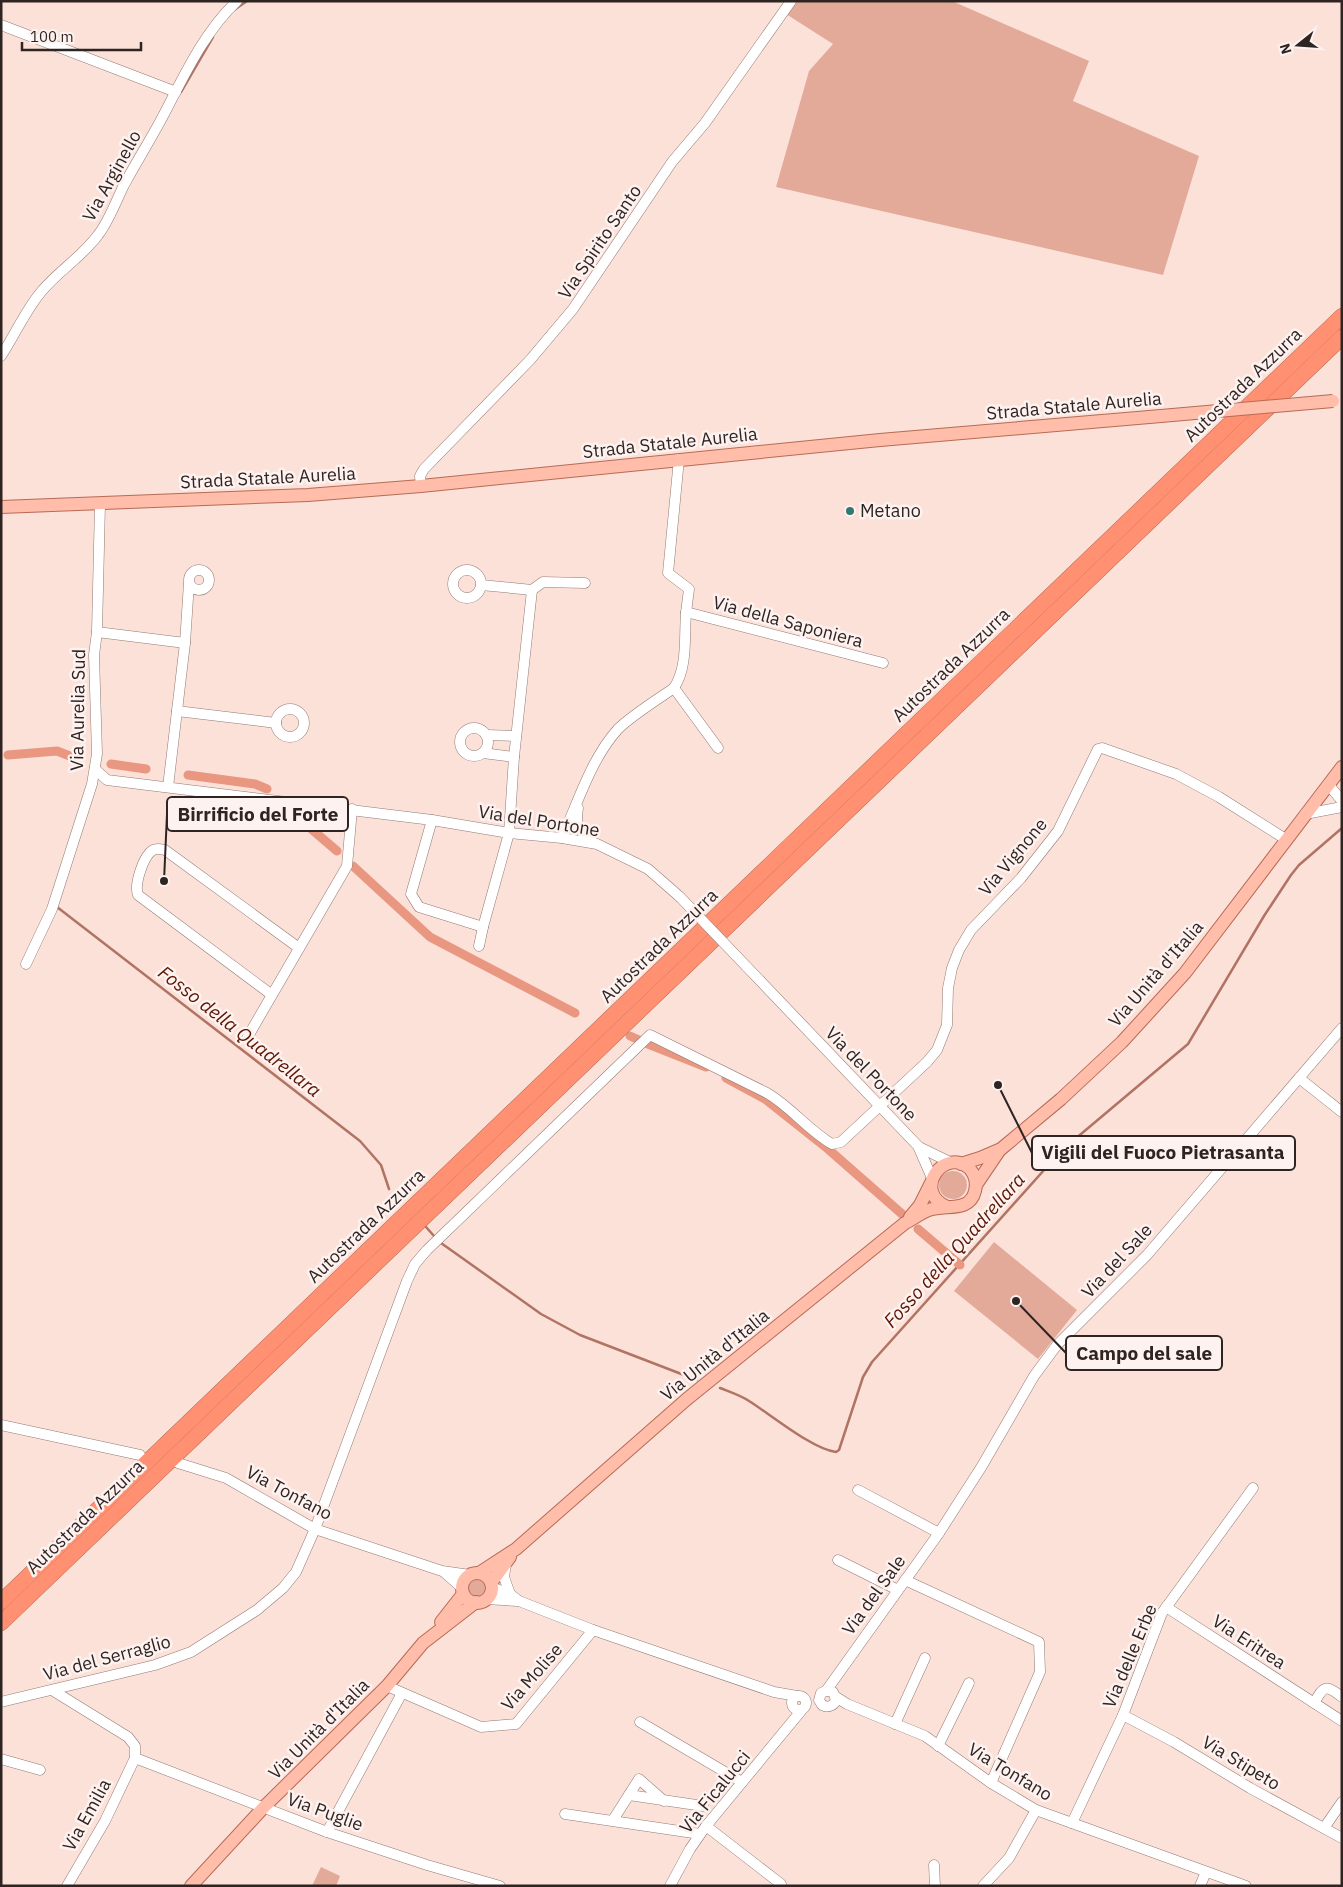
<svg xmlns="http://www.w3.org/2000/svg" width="1343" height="1887" font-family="'IBM Plex Sans',sans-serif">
	<rect width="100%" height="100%" fill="#fce1d9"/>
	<g fill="#e3aa9a">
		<path d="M794,1H952L1089,61L1073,101L1199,156L1163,275L776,187L809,71L833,44L786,14Z"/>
		<circle cx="953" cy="1185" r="14"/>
		<path d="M994,1242L1077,1310L1038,1359L954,1291Z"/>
		<circle cx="477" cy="1588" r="9"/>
		<path d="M321,1867L340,1876L336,1886H312Z"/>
	</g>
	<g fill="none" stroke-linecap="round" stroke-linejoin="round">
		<g stroke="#b17464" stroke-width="2.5">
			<path d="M234,10L247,1"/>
			<path d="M181,92L213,37"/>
			<path d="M57,907L360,1141L381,1165L389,1189"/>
			<path d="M426,1227L434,1236"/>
			<path d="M441,1243L541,1314L580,1335L697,1380"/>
			<path d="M720,1388C730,1392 740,1395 749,1401C770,1414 812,1449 836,1452L839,1450L863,1377L872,1362L1062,1150L1188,1044L1264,916L1291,875L1299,865L1342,828"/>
		</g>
		<g stroke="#e99780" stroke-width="9">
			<path d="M8,755L57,751L75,758"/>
			<path d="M111,764L146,769"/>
			<path d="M188,775L255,784L267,789"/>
			<path d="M295,815L337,851"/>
			<path d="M353,866L430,937L575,1013"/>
			<path d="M630,1036L639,1040"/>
			<path d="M648,1044L706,1067"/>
			<path d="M726,1078L765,1099L828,1149L902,1214"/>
			<path d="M918,1229L960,1265"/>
		</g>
		<g stroke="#927a73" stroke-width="11">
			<g id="minor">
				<path d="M1,25L176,92"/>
				<path d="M1,356C15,335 25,311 41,292C58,271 82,257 98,235C109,221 116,201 124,185C137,161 151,139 163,116C184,76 204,32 237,1"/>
				<path d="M421,486L420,476L424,469L530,360L573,309L672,162L705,123L791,1"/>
				<circle cx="199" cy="580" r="10"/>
				<circle cx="467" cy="584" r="14"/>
				<path d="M481,585L532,590L543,582L585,583"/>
				<path d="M686,612L883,663"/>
				<path d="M97,632L185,643"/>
				<path d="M674,688C688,666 684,638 686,613C687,605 688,597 689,589L668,573L679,459"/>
				<circle cx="290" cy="723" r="14"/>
				<path d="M177,711L276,723"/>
				<circle cx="474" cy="742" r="14"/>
				<path d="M486,735L516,736"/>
				<path d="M483,753L514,757"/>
				<path d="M95,769L107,780L432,820L509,833L562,838L597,844L648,869L680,897"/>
				<path d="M1328,784L1342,801"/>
				<path d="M168,787L185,643L189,583"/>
				<path d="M578,808C575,826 579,831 593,842"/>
				<path d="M1305,814L1342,807"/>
				<path d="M432,820L411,894L419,907L483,927"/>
				<path d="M562,838C578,802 591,759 618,729C631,716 658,699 674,688L718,748"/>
				<path d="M479,946L483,927L509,833L514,757L532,590"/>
				<path d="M26,964L52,909L92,784L97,754L94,655L97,632L100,504"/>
				<path d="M746,966L918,1146L932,1178"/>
				<path d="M272,995L138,895C134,885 143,856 153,850C157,848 160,849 165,850L299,948"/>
				<path d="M247,1038L347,866L352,809"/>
				<path d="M1299,1078L1342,1112"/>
				<path d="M919,1147L952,1163"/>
				<path d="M1,1425L140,1455"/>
				<path d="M178,1463L226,1478L315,1529L442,1571L470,1575"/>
				<path d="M858,1490L939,1533"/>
				<path d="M838,1560L898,1590"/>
				<path d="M506,1564L504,1577L510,1594"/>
				<path d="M445,1573L462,1588"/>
				<path d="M905,1580L1039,1642L1040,1672L991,1783"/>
				<path d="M491,1587L510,1594L519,1601L593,1630L774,1692L797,1696"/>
				<path d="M486,1599L518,1601"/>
				<path d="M1166,1607L1342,1721"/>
				<path d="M387,1686L481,1727L516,1724L593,1630"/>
				<path d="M52,1690L128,1737L135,1746V1758L327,1832L427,1865L500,1886"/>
				<path d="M826,1691L939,1533L982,1466L1034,1376L1057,1345L1147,1255L1342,1028"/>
				<path d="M831,1691H826L821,1693L819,1700L822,1705C828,1708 834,1706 836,1700L833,1692"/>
				<circle cx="799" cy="1703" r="7"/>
				<path d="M836,1697L847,1704L925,1736L991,1783L1036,1810L1246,1886"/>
				<path d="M1,1702L155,1665L191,1652L257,1610L283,1588L296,1572L315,1529L407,1281L415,1264L427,1250L650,1035L767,1093C791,1107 808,1130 832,1144L841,1142L927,1062L937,1050L947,1025L948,988L952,968L959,950L971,930L1021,878L1058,831L1098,749L1102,748L1176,774L1219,797L1287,840"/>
				<path d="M1314,1703C1324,1686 1325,1684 1342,1697"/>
				<path d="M1123,1715L1174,1742L1250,1788L1342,1838"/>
				<path d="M640,1722L742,1782"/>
				<path d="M895,1724L925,1658"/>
				<path d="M938,1746L969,1683"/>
				<path d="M1,1759L40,1770"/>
				<path d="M629,1795L703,1806"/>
				<path d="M565,1814L700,1834"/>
				<path d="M613,1820L639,1779L664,1801"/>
				<path d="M1072,1823L1123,1715L1162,1613L1253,1488"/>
				<path d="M706,1826L781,1884"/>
				<path d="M1324,1828L1342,1802"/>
				<path d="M327,1832L402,1693"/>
				<path d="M934,1865L935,1886"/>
				<path d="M67,1886L105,1821L135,1758"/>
				<path d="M670,1886L690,1849L706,1826L801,1711"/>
				<path d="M983,1886L1009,1858L1036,1810"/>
				<path d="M1200,1886L1206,1872"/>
			</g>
		</g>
		<g stroke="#b66b56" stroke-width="14">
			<g id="major">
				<path d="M1,507L308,495L421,486L880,440L1161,416"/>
				<path d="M961,1164L980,1158L1001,1149L1061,1099L1122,1042L1185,973L1342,767"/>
				<path d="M976,1185L999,1151"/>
				<path d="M910,1217L920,1205L931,1183"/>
				<path d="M479,1573L516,1549L687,1399L905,1223C913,1219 921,1213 929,1210C945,1204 970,1213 975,1191C977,1183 975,1175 970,1169C945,1145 911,1191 947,1207"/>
				<circle cx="477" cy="1588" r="15"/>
				<path d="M491,1583L510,1557"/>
				<path d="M441,1622L463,1594"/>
				<path d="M191,1886L264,1807L387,1686L423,1643L476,1602"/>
			</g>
		</g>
		<g stroke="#b66b56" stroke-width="16">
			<g id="highway">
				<path d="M1,1602L1342,316"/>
				<path d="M1,1623L1342,337"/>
			</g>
		</g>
		<use href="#minor" stroke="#fff" stroke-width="10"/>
		<use href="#major" stroke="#ffbdaa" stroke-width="12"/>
		<use href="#highway" stroke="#ff9172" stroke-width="15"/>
		<g stroke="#927a73" stroke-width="11" stroke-linecap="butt">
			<path id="minor-bridge" d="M680,897L746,966"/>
		</g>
		<g stroke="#b66b56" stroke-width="14" stroke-linecap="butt">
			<path id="major-bridge" d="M1161,416L1333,401"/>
		</g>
		<use href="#minor-bridge" stroke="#fff" stroke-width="10"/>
		<use href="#major-bridge" stroke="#ffbdaa" stroke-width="12"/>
	</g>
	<circle fill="#307871" stroke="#fdf2ef" stroke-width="2" cx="850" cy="511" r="5"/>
	<g text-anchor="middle" stroke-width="5" stroke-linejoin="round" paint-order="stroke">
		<g font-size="18" fill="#2e2422" stroke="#fdf2ef">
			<text transform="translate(112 176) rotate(-61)" y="6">Via Arginello</text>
			<text transform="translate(600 242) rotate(-56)" y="6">Via Spirito Santo</text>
			<text transform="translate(1243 385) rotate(-44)" y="6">Autostrada Azzurra</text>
			<text transform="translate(1074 406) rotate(-5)" y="6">Strada Statale Aurelia</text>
			<text transform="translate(670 443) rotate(-6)" y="6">Strada Statale Aurelia</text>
			<text transform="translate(268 478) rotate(-3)" y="6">Strada Statale Aurelia</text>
			<text transform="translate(788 622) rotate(15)" y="6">Via della Saponiera</text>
			<text transform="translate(951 665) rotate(-44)" y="6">Autostrada Azzurra</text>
			<text transform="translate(78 710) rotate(-89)" y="6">Via Aurelia Sud</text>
			<text transform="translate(539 821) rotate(9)" y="6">Via del Portone</text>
			<text transform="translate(1013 857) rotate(-50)" y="6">Via Vignone</text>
			<text transform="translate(659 946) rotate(-44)" y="6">Autostrada Azzurra</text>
			<text transform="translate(1156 974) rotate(-49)" y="6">Via Unità d'Italia</text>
			<text transform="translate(871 1074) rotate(46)" y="6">Via del Portone</text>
			<text transform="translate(366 1226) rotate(-44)" y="6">Autostrada Azzurra</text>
			<text transform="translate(1117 1261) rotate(-47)" y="6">Via del Sale</text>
			<text transform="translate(715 1355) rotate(-39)" y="6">Via Unità d'Italia</text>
			<text transform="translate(289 1493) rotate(28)" y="6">Via Tonfano</text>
			<text transform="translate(85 1517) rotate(-44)" y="6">Autostrada Azzurra</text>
			<text transform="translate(874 1595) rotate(-54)" y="6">Via del Sale</text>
			<text transform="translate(1249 1642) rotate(33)" y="6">Via Eritrea</text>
			<text transform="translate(1130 1656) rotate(-67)" y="6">Via delle Erbe</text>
			<text transform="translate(107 1658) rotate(-15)" y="6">Via del Serraglio</text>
			<text transform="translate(532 1677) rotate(-49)" y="6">Via Molise</text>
			<text transform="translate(319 1729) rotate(-45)" y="6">Via Unità d'Italia</text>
			<text transform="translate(1241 1763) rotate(31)" y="6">Via Stipeto</text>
			<text transform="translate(1010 1772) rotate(31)" y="6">Via Tonfano</text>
			<text transform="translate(715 1792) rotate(-51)" y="6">Via Ficalucci</text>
			<text transform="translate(325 1812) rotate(20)" y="6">Via Puglie</text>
			<text transform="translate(87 1815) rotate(-61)" y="6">Via Emilia</text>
		</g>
		<g font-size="18" fill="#2e2422" stroke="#fdf2ef" text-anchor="start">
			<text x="860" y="517">Metano</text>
		</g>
		<g font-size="19" font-style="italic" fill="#5c1400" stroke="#fdf2ef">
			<text transform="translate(240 1031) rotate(38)" y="7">Fosso della Quadrellara</text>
			<text transform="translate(954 1250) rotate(-48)" y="7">Fosso della Quadrellara</text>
		</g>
	</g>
	<path fill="none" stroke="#2e2422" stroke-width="2" d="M164 881L167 814M998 1085L1032 1153M1016 1301L1066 1353"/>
	<g fill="#2e2422" stroke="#fdf2ef" stroke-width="2">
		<circle cx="164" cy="881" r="5"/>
		<circle cx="998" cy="1085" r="5"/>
		<circle cx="1016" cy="1301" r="5"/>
	</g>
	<g fill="#fdf2ef" stroke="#2e2422" stroke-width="2">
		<rect x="167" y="797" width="181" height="34" rx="5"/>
		<rect x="1032" y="1136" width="263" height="34" rx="5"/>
		<rect x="1066" y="1336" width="156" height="34" rx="5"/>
	</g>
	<g font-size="19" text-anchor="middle" font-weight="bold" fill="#2e2422">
		<text x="258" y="821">Birrificio del Forte</text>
		<text x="1163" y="1159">Vigili del Fuoco Pietrasanta</text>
		<text x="1144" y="1360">Campo del sale</text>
	</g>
	<rect width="1343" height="1887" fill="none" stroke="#2e2422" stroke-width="5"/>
	<g transform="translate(1298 45) rotate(253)" stroke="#fdf2ef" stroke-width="4" paint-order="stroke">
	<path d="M0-4L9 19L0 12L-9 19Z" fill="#2e2422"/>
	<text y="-8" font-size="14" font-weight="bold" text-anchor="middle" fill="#2e2422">N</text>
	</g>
	<path d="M22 42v8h119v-8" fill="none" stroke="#2e2422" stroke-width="2.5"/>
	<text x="30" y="42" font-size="15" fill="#2e2422" stroke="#fdf2ef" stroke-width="4" paint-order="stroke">100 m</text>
</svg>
